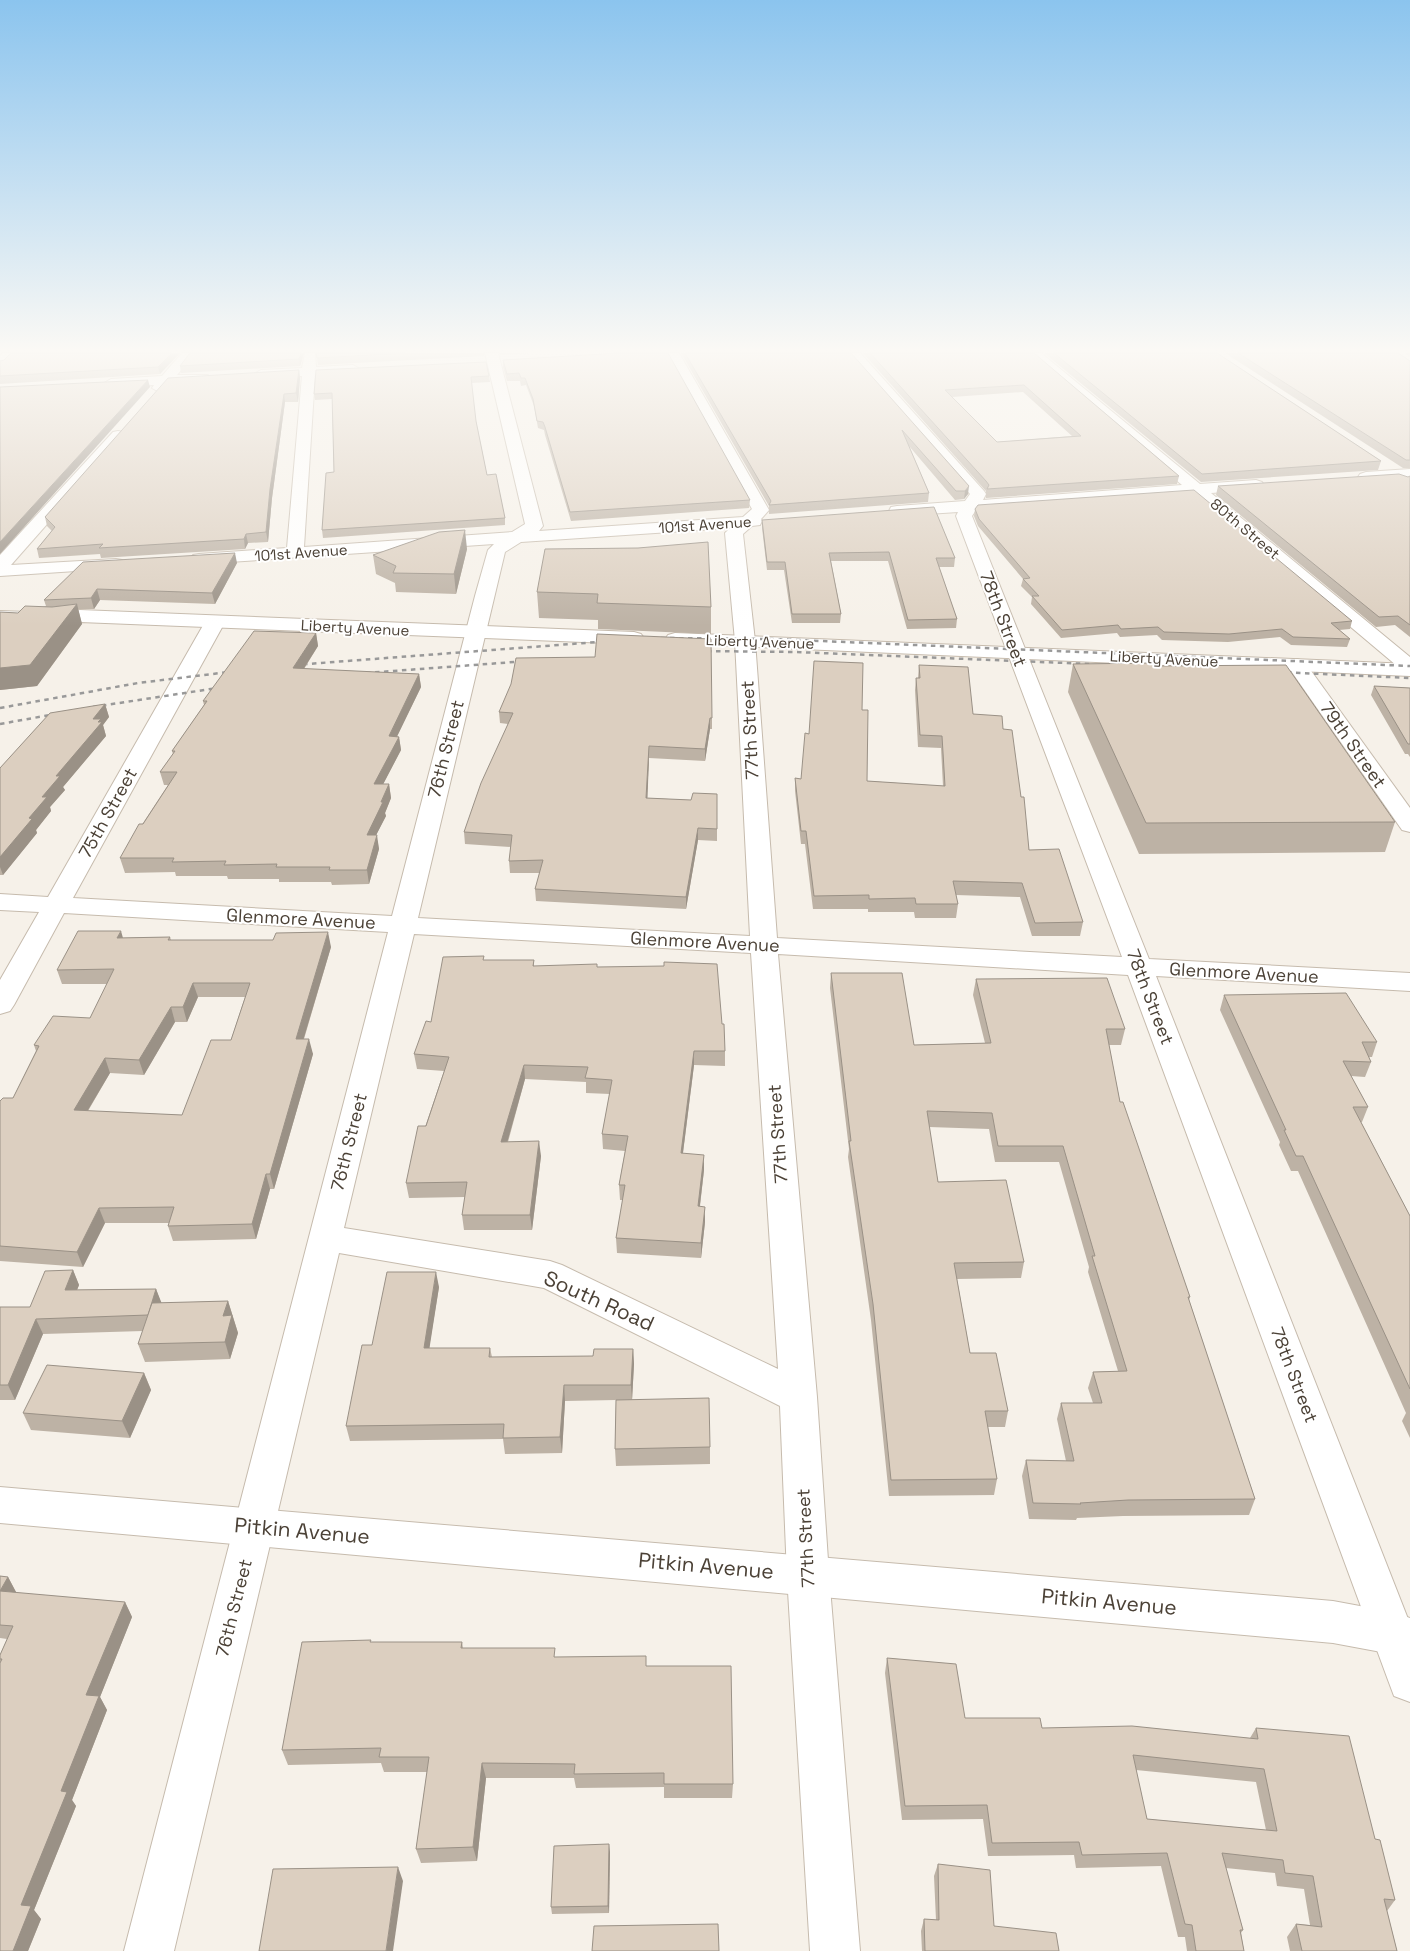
<svg xmlns="http://www.w3.org/2000/svg" width="1410" height="1951" font-family="'Space Grotesk',sans-serif">
	<rect width="100%" height="100%" fill="#f6f1e9"/>
	<g fill="none" stroke-linecap="round" stroke-linejoin="round">
		<g stroke="#c6bbad" stroke-width="2">
			<g id="minor">
				<path d="M3,353H17L5,366L0,367V356Z"/>
				<path d="M182,353H195L177,375H208L210,378L208,381L170,384L164,391L159,392L152,388L154,385L111,387L104,383L111,379L162,376Z"/>
				<path d="M305,353H315L316,367L353,365L360,369L353,373L315,375L304,547L512,532L525,524L485,353H498L543,526L539,531L743,517L752,509L666,353H679L769,510L761,519L762,521L760,525L752,526L743,534L755,641L777,938L1122,957L956,516L958,512L897,516L891,515L889,511L891,507L897,506L965,501L970,494L847,353H860L984,491L986,494L983,500L1182,485L1027,353H1041L1200,484L1256,480L1262,482L1264,485L1262,488L1256,490L1211,493L1410,657V673L1403,671L1193,494L976,510L972,516L1149,959L1410,973V991L1156,976L1410,1624V1702L1394,1696L1388,1680L1128,975L778,954L817,1397L829,1575L860,1951H810L787,1575L780,1406L544,1288L339,1253L174,1951H124L388,932L64,913L14,1005L10,1011L0,1014V980L39,912L0,910V894L48,897L205,622L208,618L215,616L222,618L225,622L73,898L392,916L475,596L488,550L494,544L199,564L193,563L190,559L193,555L199,554L287,548L302,376L261,378L254,374L261,370L302,368ZM730,528L725,533L735,641L750,936L418,918L505,552L521,542ZM414,934L751,953L778,1369L562,1265L550,1261L344,1228Z"/>
				<path d="M118,431L123,432L125,435L123,438L11,565L116,559L122,560L125,564L122,568L0,576V555L113,432Z"/>
				<path d="M1410,469V479L1366,482L1360,480L1358,477L1360,474L1366,472Z"/>
				<path d="M1297,659L1304,661L1410,808V832L1402,830L1287,665L1290,661Z"/>
			</g>
		</g>
		<g stroke="#c6bbad" stroke-width="2">
			<g id="tertiary">
				<path d="M80,610L634,632L641,634L644,638L641,642L634,644L80,622L58,625L0,623V611L58,613Z"/>
				<path d="M675,633L1410,664V676L668,643L665,639L668,635Z"/>
				<path d="M0,1487L1333,1601L1392,1612L1410,1618V1660L1392,1654L1333,1643L0,1523Z"/>
			</g>
		</g>
		<use href="#minor" fill="#fff" fill-rule="evenodd"/>
		<use href="#tertiary" fill="#fff" fill-rule="evenodd"/>
		<g stroke="#999" stroke-width="2.5" stroke-dasharray="4.5 4.5" stroke-linecap="butt">
			<path d="M661,638L774,639L1410,666"/>
			<path d="M698,651L796,652L1090,664"/>
			<path d="M294,665L611,641"/>
			<path d="M1278,672L1410,678"/>
			<path d="M366,673L528,661"/>
			<path d="M93,707L224,687"/>
			<path d="M0,708L138,683L237,671"/>
			<path d="M0,724L61,713"/>
		</g>
	</g>
	<g fill="#bdb2a5" fill-rule="evenodd">
		<path d="M180,353L160,374L0,384V361Z"/>
		<path d="M190,353H304L300,366L181,373L180,366Z"/>
		<path d="M316,353H484V356L318,365Z"/>
		<path d="M499,353H536L500,355Z"/>
		<path d="M681,353H851L968,494L964,499L955,500L909,446L929,493L928,502L769,514V506Z"/>
		<path d="M863,353H1034L1179,476L1177,484L986,498V491L985,490ZM1023,392L1072,436L997,442L952,397Z"/>
		<path d="M1044,353H1217L1381,461L1378,470L1201,482Z"/>
		<path d="M1225,353H1398L1410,361V468H1403Z"/>
		<path d="M1405,353H1410V357Z"/>
		<path d="M503,360L750,500L749,508L571,521L545,435L544,430L538,428L534,406L526,385L521,386L520,381H507L503,367Z"/>
		<path d="M486,362L489,376L490,382L471,383L476,421L487,475L505,518V525L323,538L322,530L334,472L332,399L315,400L314,394Z"/>
		<path d="M299,370L300,378L298,402H285L272,498L268,542L248,543L245,549L101,558L100,554L39,558L37,549L52,531L47,526L45,517Z"/>
		<path d="M1410,476V637L1395,625L1376,627L1216,495L1218,486L1408,477Z"/>
		<path d="M975,509L1352,621L1350,629L1339,630L1350,639L1347,647L1291,645L1280,637L1228,642L1162,640L1157,635L1120,637L1117,633L1061,638L1031,604L1032,597L1021,586L1023,579L978,526L974,516Z"/>
		<path d="M762,520L955,558L954,567H939L957,619L956,628L907,629L888,561H831L841,614L840,623H792L784,570H767L762,528Z"/>
		<path d="M638,548L711,607V634L598,629V620L539,618L537,592Z"/>
		<path d="M467,549L456,594L396,592L395,583L376,574L373,555Z"/>
		<path d="M83,562L237,563L215,604L100,600L94,609H78L82,624L37,686L0,690V612L18,613L46,606L44,600Z"/>
		<path d="M316,633L318,646L304,669L419,674L421,687L397,736L399,737L401,750L383,784H389L391,798L385,813L386,816L376,835L379,849L369,884L332,885L331,882H279V879H228L227,876H176L175,872L125,873L120,858L168,785H164L160,772L173,754L172,751L204,705L203,701Z"/>
		<path d="M1073,664L1156,666L1395,822L1385,852L1139,854L1068,692Z"/>
		<path d="M919,665L973,714L1003,729L1021,797L1029,850L1083,922L1080,936H1032L1020,897L956,895L958,904L956,918H915L914,912H868V909H813L805,844H801L795,791V778L801,779L809,734L862,710L867,781L943,786L941,748L918,747L915,690L916,678H918Z"/>
		<path d="M1374,686L1410,688V757L1408,754H1405L1371,695Z"/>
		<path d="M105,704L109,717L103,725L106,736L63,787L65,790L50,807L51,811L36,830L37,833L3,875H0V768Z"/>
		<path d="M499,712L712,718V729H710L705,761L649,758L647,798L691,800L717,794V841L698,840L686,909L536,901L535,889L540,873H510L509,861L511,847L465,844L464,832L508,724L500,723Z"/>
		<path d="M170,937L171,940L331,947L304,1039L313,1054L274,1189H270L256,1239L173,1241L168,1226L169,1223H105L83,1267L0,1261V1101L13,1098L36,1051L34,1045L90,1018L107,984H62L57,970L123,938ZM198,997H245L231,1040L182,1115L88,1111L110,1073L144,1075L175,1022H187Z"/>
		<path d="M484,960H534V966L597,967L722,1024L725,1051V1066L694,1065L683,1153L704,1170L700,1206L705,1222L701,1258L617,1253L616,1238L623,1200H620L619,1185L625,1151L603,1149L602,1134L610,1094L586,1093V1082L525,1079L508,1142L541,1156L532,1230H464L462,1215L465,1197L409,1198L406,1183L444,1071L417,1069L414,1054L431,1022Z"/>
		<path d="M831,973L914,1045L985,1043L973,995L976,979L1125,1029L1121,1045H1109L1120,1102L1190,1297L1189,1300L1255,1499L1249,1515L1123,1516L1077,1518L1076,1520L1029,1519L1022,1476L1026,1460L1066,1461L1057,1419L1061,1403H1093L1088,1388L1093,1372L1118,1371L1088,1272L1089,1267L1059,1162H995L989,1129L929,1127L938,1182L1024,1262L1021,1278L957,1279L970,1353L1008,1411L1005,1427H988L997,1479L994,1495L889,1496L871,1320L848,1157L849,1149L830,988Z"/>
		<path d="M1224,995L1377,1042L1372,1057H1369L1371,1062L1365,1077L1351,1076L1368,1107L1362,1122H1361L1410,1216V1438L1402,1421L1406,1413L1298,1171H1291L1279,1145L1280,1142L1220,1010Z"/>
		<path d="M73,1270L79,1285L77,1290L156,1289L161,1303L228,1301L238,1333L230,1359L145,1362L138,1344L143,1331L43,1334L15,1400H0V1307H30Z"/>
		<path d="M439,1287L429,1348H490L492,1357L593,1356L633,1349L634,1364L632,1400L710,1447V1464L616,1466L615,1449L616,1400L565,1401L562,1453L505,1454L503,1439L350,1441L346,1426L372,1345Z"/>
		<path d="M144,1373L151,1390L130,1438L31,1430L23,1413Z"/>
		<path d="M0,1576L8,1577L16,1592V1593L125,1602L132,1617L100,1697L107,1710L72,1800L76,1806L34,1910L41,1919L28,1951L0,1661V1655L7,1639L0,1638Z"/>
		<path d="M371,1642H462L463,1648L647,1666L733,1784L732,1798H664V1787L576,1788L574,1778H486L477,1861L421,1863L416,1849L427,1772H384L381,1763L288,1765L282,1750Z"/>
		<path d="M887,1658L965,1718L1042,1728L1250,1738L1256,1728L1375,1839L1395,1900L1387,1911L1397,1951H1290L1287,1937L1296,1924L1310,1925L1304,1889L1277,1886L1275,1873L1226,1868L1243,1930L1241,1933L1244,1951H1187L1185,1937H1178L1161,1866L1076,1868L1074,1855L988,1856L983,1819L902,1820L885,1673ZM1136,1770L1256,1782L1266,1830L1147,1819Z"/>
		<path d="M610,1852L609,1913L552,1914L551,1907Z"/>
		<path d="M938,1864L994,1926L1059,1951H922L921,1931L924,1919L936,1920L934,1876Z"/>
	</g>
	<g fill="#9a9186">
		<path d="M172,353H180L160,374L158,367Z"/>
		<path d="M301,353H304L300,366L299,359Z"/>
		<path d="M299,370L300,378L298,402L296,393Z"/>
		<path d="M148,380L150,387L0,554V542Z"/>
		<path d="M284,394L285,402L272,498L268,542L266,532L270,489Z"/>
		<path d="M969,486L968,494L964,499L965,491Z"/>
		<path d="M465,530L467,549L456,594L454,574Z"/>
		<path d="M246,534L248,543L245,549L244,539Z"/>
		<path d="M235,553L237,563L215,604L212,593Z"/>
		<path d="M97,589L100,600L94,609L91,598Z"/>
		<path d="M77,604L82,624L37,686L0,690V668Z"/>
		<path d="M316,633L318,646L296,681L293,668Z"/>
		<path d="M419,674L421,687L391,749L389,736Z"/>
		<path d="M105,704L109,717L103,725L106,736L63,787L65,790L50,807L51,811L36,830L37,833L3,875L0,867V857L29,818L93,719Z"/>
		<path d="M710,718V729L705,761V749Z"/>
		<path d="M399,737L401,750L376,798L374,784Z"/>
		<path d="M649,746V758L647,810L646,798Z"/>
		<path d="M389,784L391,798L385,813L386,816L369,849L367,835Z"/>
		<path d="M698,828V840L686,909V897Z"/>
		<path d="M377,835L379,849L369,884L367,870Z"/>
		<path d="M121,931L125,945L117,938Z"/>
		<path d="M328,932L331,947L299,1054L296,1039Z"/>
		<path d="M193,983L198,997L187,1022L183,1007Z"/>
		<path d="M171,1007L175,1022L144,1075L139,1060Z"/>
		<path d="M309,1039L313,1054L274,1189L270,1174Z"/>
		<path d="M694,1051V1065L681,1168V1153Z"/>
		<path d="M105,1058L110,1073L79,1125L74,1110Z"/>
		<path d="M524,1065L525,1079L503,1157L501,1142Z"/>
		<path d="M539,1141L541,1156L532,1230L530,1215Z"/>
		<path d="M704,1155V1170L698,1221V1206Z"/>
		<path d="M266,1174L270,1189L256,1239L252,1224Z"/>
		<path d="M705,1207V1222L701,1258V1243Z"/>
		<path d="M99,1208L105,1223L83,1267L77,1252Z"/>
		<path d="M73,1270L79,1285L71,1305L65,1290Z"/>
		<path d="M436,1272L439,1287L427,1364L424,1348Z"/>
		<path d="M156,1289L162,1304L148,1315Z"/>
		<path d="M228,1301L238,1333L230,1359L225,1342L223,1316Z"/>
		<path d="M36,1319L43,1334L15,1400L8,1385Z"/>
		<path d="M633,1349L634,1364L632,1400L631,1385Z"/>
		<path d="M144,1373L151,1390L130,1438L122,1421Z"/>
		<path d="M564,1385L565,1401L562,1453L560,1437Z"/>
		<path d="M8,1577L16,1592L9,1606L0,1591Z"/>
		<path d="M125,1602L132,1617L100,1697L107,1710L72,1800L76,1806L34,1910L41,1919L28,1951H13L21,1905L61,1791L86,1695Z"/>
		<path d="M482,1763L486,1778L477,1861L473,1847Z"/>
		<path d="M609,1844L610,1852L609,1913L608,1906Z"/>
		<path d="M398,1867L403,1881L393,1951H386Z"/>
	</g>
	<g fill="#dccfc0" stroke="#9a9186" fill-rule="evenodd">
		<path d="M11,353H172L158,367L0,376V361L4,360Z"/>
		<path d="M190,353H301L299,359L180,366Z"/>
		<path d="M316,353H406L317,358Z"/>
		<path d="M620,353H668L750,500L570,512L545,427L543,422L537,421L533,399L525,378H521L519,373L507,374L503,360Z"/>
		<path d="M685,353H851L969,486L965,491H956L902,430L929,493L769,505L771,501Z"/>
		<path d="M870,353H1034L1179,476L987,489L989,485L986,481ZM1024,385L1081,436L997,442L945,390Z"/>
		<path d="M1054,353H1217L1381,461L1202,474Z"/>
		<path d="M1238,353H1398L1410,361V460H1406Z"/>
		<path d="M486,362L489,376L471,377L476,421L487,475L496,474L505,518L322,530L326,473L334,472L332,393L314,394L316,370Z"/>
		<path d="M299,370L296,393L284,394L270,489L266,532L246,534L244,539L99,548L103,544L37,549L55,527L45,517L168,378Z"/>
		<path d="M148,380L0,542V387Z"/>
		<path d="M1399,474L1408,477L1410,476V625L1398,616L1379,617L1218,486Z"/>
		<path d="M1194,490L1352,621L1331,623L1350,639L1293,637L1282,629L1229,634L1164,632L1158,627L1121,629L1118,625L1062,630L1032,596H1039L1023,579L1030,578L979,519L975,509L978,505Z"/>
		<path d="M934,507L955,558H936L957,619L908,620L889,552L829,553L841,614H792L785,562H767L762,520Z"/>
		<path d="M465,530L454,574L393,573L396,566L373,555L439,532Z"/>
		<path d="M708,542L711,607L597,603L598,594L537,592L545,549L638,548Z"/>
		<path d="M235,553L212,593L97,589L91,598L44,600L83,562Z"/>
		<path d="M77,604L30,665L0,668V612L18,613L25,606L52,607Z"/>
		<path d="M254,631L316,633L293,668L419,674L389,736L399,737L374,784H389L381,802H383L367,835H377L367,870H329L330,867H276L277,864L224,865L226,861L172,862L174,858H120L139,824H143L177,772H160L175,751H172L207,701H203Z"/>
		<path d="M597,634L711,639L712,718H710L705,749L649,746L646,798L691,800L693,793L717,794V829L698,828L686,897L535,889L543,860L509,861L512,835L464,832L481,783L513,713L499,712L511,684L516,658L595,657Z"/>
		<path d="M814,661L863,663L862,710H868L867,781L945,786L942,736L920,735L916,678H920L919,665L968,667L973,714L1002,716L1003,729L1012,730L1021,797H1024L1029,850L1059,849L1083,922L1035,923L1022,883L953,881L958,904H916L915,898L869,899V895L814,896L806,831H801L795,778L801,779L805,733L809,734Z"/>
		<path d="M1154,663L1156,666L1286,665L1395,822L1146,823L1073,664Z"/>
		<path d="M1374,686L1410,688V744H1408Z"/>
		<path d="M105,704L93,719H101L98,722H102L56,776H60L42,797H47L29,818L32,819L0,857V768L50,713Z"/>
		<path d="M78,931H121L117,938L170,937L168,940H273L276,933L328,932L296,1039H309L270,1174H266L252,1224L168,1226L174,1207L99,1208L77,1252L0,1246V1101L3,1098H13L39,1046L34,1045L53,1016L90,1018L114,969L57,970ZM193,983H250L231,1040H211L182,1115L74,1110L105,1058L139,1060L171,1007H183Z"/>
		<path d="M484,956L483,960H534L533,966L597,964V967L664,966V962L717,964L722,1024H724L725,1051H694L681,1153L704,1155L698,1206L705,1207L701,1243L616,1238L625,1185H619L628,1136L602,1134L612,1080L585,1078L588,1067L524,1065L501,1142L539,1141L530,1215H462L467,1182L406,1183L418,1126H426L449,1057L414,1054L426,1021L431,1022L443,957Z"/>
		<path d="M831,973H902L914,1045L991,1043L976,979L1107,978L1125,1029H1106L1120,1102H1123L1190,1297H1188L1255,1499L1128,1500L1080,1503L1081,1504L1033,1503L1026,1460L1074,1461L1061,1403H1102L1093,1372L1127,1371L1092,1256H1095L1063,1146H998L992,1113L927,1111L938,1182L1006,1180L1024,1262L954,1263L970,1353H996L1008,1411H985L997,1479L891,1480L873,1304L849,1141H851Z"/>
		<path d="M1346,993L1377,1042H1362L1371,1062L1343,1061L1368,1107H1353L1410,1216V1389L1303,1156H1296L1284,1130H1286L1224,995Z"/>
		<path d="M73,1270L65,1290L156,1289L148,1315L36,1319L8,1385H0V1307H30L45,1271Z"/>
		<path d="M387,1272H436L424,1348H490L489,1357L593,1356L594,1349H633L631,1385H564L560,1437L503,1438L504,1424L346,1426L362,1345H372Z"/>
		<path d="M228,1301L223,1316L232,1315L225,1342L138,1344L152,1303Z"/>
		<path d="M47,1365L144,1373L122,1421L23,1413Z"/>
		<path d="M709,1398L710,1447L615,1449L616,1400Z"/>
		<path d="M0,1576L8,1577L0,1591L125,1602L86,1695L99,1696L61,1791L67,1792L21,1905L31,1906L13,1951H0V1663L2,1659H0V1655L13,1626L0,1625Z"/>
		<path d="M371,1640L370,1642H462L461,1648H555L554,1657L646,1656V1666H731L733,1784H664V1773L574,1774L575,1764L482,1763L473,1847L416,1849L429,1757H379L381,1748L282,1750L302,1642Z"/>
		<path d="M887,1658L956,1664L965,1718H1040L1042,1728L1132,1726L1258,1739L1256,1728L1349,1736L1375,1839L1380,1840L1395,1900L1384,1899L1397,1951H1302L1296,1924L1322,1927L1313,1876L1285,1873L1283,1860L1222,1853L1243,1930H1240L1244,1951H1196L1192,1925L1185,1924L1167,1853L1082,1855L1079,1842L992,1843L987,1805L905,1806ZM1133,1755L1264,1769L1277,1831L1147,1819Z"/>
		<path d="M609,1844L608,1906L551,1907L554,1846Z"/>
		<path d="M938,1864L990,1870L994,1926L1056,1933L1059,1951H925L924,1919L939,1920Z"/>
		<path d="M398,1867L386,1951H259L273,1869Z"/>
		<path d="M718,1924L719,1951H592L594,1926Z"/>
	</g>
	<linearGradient id="sky" x2="0" y2="1"><stop stop-color="#8bc4ee"/><stop offset="0.56" stop-color="#fbf9f5"/><stop offset="1" stop-color="#fbf9f5" stop-opacity="0"/></linearGradient>
	<rect width="1410" height="626" fill="url(#sky)"/>
	<g text-anchor="middle" stroke-width="4" stroke-linejoin="round" paint-order="stroke">
		<g font-size="15" fill="#4b4136" stroke="#fff">
			<text transform="translate(705 525) rotate(-4)" y="5">101st Avenue</text>
			<text transform="translate(1245 529) rotate(40)" y="5">80th Street</text>
			<text transform="translate(301 553) rotate(-4)" y="5">101st Avenue</text>
			<text transform="translate(355 628) rotate(3)" y="5">Liberty Avenue</text>
			<text transform="translate(760 642) rotate(2)" y="5">Liberty Avenue</text>
			<text transform="translate(1164 659) rotate(3)" y="5">Liberty Avenue</text>
		</g>
		<g font-size="18" fill="#4b4136" stroke="#fff">
			<text transform="translate(1003 619) rotate(69)" y="6">78th Street</text>
			<text transform="translate(750 730) rotate(-93)" y="6">77th Street</text>
			<text transform="translate(1353 745) rotate(55)" y="6">79th Street</text>
			<text transform="translate(446 749) rotate(-76)" y="6">76th Street</text>
			<text transform="translate(108 813) rotate(-61)" y="6">75th Street</text>
			<text transform="translate(301 919) rotate(3)" y="6">Glenmore Avenue</text>
			<text transform="translate(705 942) rotate(3)" y="6">Glenmore Avenue</text>
			<text transform="translate(1244 973) rotate(3)" y="6">Glenmore Avenue</text>
			<text transform="translate(1150 997) rotate(69)" y="6">78th Street</text>
			<text transform="translate(778 1134) rotate(-94)" y="6">77th Street</text>
			<text transform="translate(349 1142) rotate(-76)" y="6">76th Street</text>
			<text transform="translate(1294 1375) rotate(69)" y="6">78th Street</text>
			<text transform="translate(806 1538) rotate(-93)" y="6">77th Street</text>
			<text transform="translate(234 1608) rotate(-76)" y="6">76th Street</text>
		</g>
		<g font-size="21" fill="#4b4136" stroke="#fff">
			<text transform="translate(599 1301) rotate(24)" y="7">South Road</text>
			<text transform="translate(302 1531) rotate(5)" y="7">Pitkin Avenue</text>
			<text transform="translate(706 1566) rotate(5)" y="7">Pitkin Avenue</text>
			<text transform="translate(1109 1602) rotate(5)" y="7">Pitkin Avenue</text>
		</g>
	</g>
</svg>
